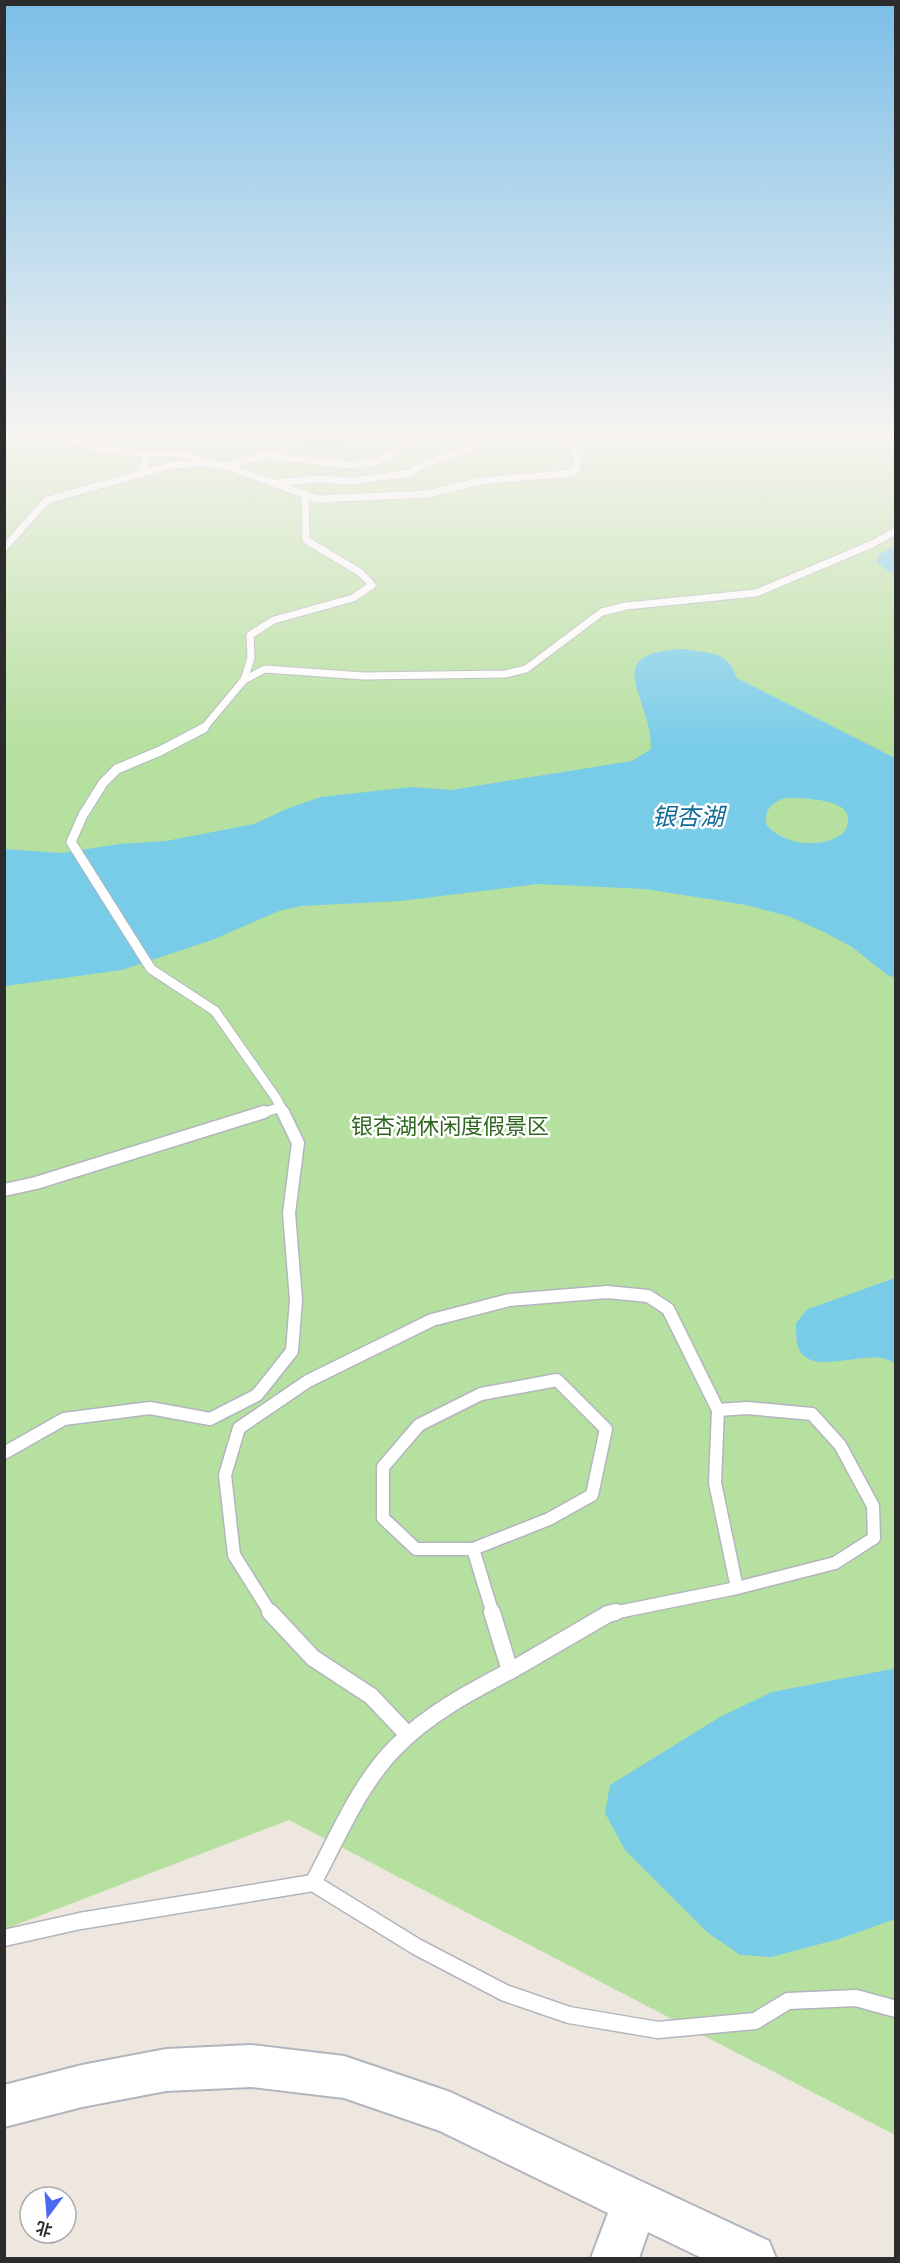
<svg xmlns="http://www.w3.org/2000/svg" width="900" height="2263" font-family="Figtree,'Noto Sans SC',sans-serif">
	<rect width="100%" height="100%" fill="#ede7df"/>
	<path fill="#b6e09f" d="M5,432H895V2135L289,1820L5,1929Z"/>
	<g fill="#78cce8" fill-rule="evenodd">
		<path d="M131,432H386L376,439L346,446L309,448L277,440L233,445H216L199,441L150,444L135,442L128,437Z"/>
		<path d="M891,548H895V575L877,563L878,555Z"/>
		<path d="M683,649C710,654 726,649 737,678L895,758V978L886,974L852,947L824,932L788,916L746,905L645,889L537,884L401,901L301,906L279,911L212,940L122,970L5,986L4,849L62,853L119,844L166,841L254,824L289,808L321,797L411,787L451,790L632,761L651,749C652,696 597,653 683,649ZM785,798C800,798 852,798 848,821C847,828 845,833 839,836C817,849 781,844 766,824C765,809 771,803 785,798Z"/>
		<path d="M895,1278V1364C872,1343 806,1384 797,1343C796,1337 796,1330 796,1323L808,1309Z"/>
		<path d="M895,1666V1919L839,1939L771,1957L740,1955L707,1932L625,1850L605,1813L610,1785L720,1717L772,1692L892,1669Z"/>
	</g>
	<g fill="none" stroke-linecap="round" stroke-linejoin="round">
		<g stroke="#b2b5be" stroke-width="9">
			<g id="lane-far3">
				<path d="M50,432L103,450L149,454L141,472"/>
				<path d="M556,432L570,435"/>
				<path d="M149,454L186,453L204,463"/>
				<path d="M225,466L264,455L347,465L374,463L392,454L410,439L437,432"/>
				<path d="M273,483L318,479L353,481L409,473L427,463L473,447L474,438L503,432"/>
				<path d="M4,548L47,500L172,465L204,463L229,467L317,499L427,494L480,481L572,473L578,467L570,435L574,432"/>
				<path d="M244,680L251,658L250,635L274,620L353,598L372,585L361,573L306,540L305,496"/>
				<path d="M203,729L244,680L265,669L364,676L505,674L526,669L602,612L626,606L756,593L870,545L896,531"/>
			</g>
		</g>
		<g stroke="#b2b5be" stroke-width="11">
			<g id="lane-far2">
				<path d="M204,728L160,751L117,769L103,783L83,815L71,842L151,969L215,1011L276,1098L284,1114"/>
				<path d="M259,1114L281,1107"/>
			</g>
		</g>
		<g stroke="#b2b5be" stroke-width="15">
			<g id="lane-far1">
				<path d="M4,1190L36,1183L264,1112"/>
				<path d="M557,1380L606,1429L592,1495L549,1519L473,1549H416L383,1518V1467L419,1425L481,1394Z"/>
				<path d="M718,1410L715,1483L737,1588"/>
				<path d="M4,1453L64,1419L150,1408L210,1419L257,1395L292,1351L296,1300L289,1213L298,1143L283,1112"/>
				<path d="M473,1549L493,1614"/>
				<path d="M271,1614L234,1555L225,1475L239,1428L308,1381L432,1320L509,1300L607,1292L648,1296L668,1309L718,1410L747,1408L812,1414L840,1445L873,1506L874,1538L835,1563L737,1588L608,1614"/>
			</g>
		</g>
		<g stroke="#b2b5be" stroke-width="19">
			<g id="lane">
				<path d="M270,1612L313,1658L371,1696L408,1735"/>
				<path d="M510,1671L608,1614L616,1612"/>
				<path d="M313,1883C338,1837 359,1784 396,1747C428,1714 470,1692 510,1671L492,1612"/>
				<path d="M4,1938L80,1921L313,1883L417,1947L505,1993L569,2015L658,2030L755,2021L788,2001L856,1998L896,2009"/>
			</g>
		</g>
		<g stroke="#b2b5be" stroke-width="4">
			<path id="secondary" d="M251,2045L344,2056L450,2092L769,2241L776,2258H702L648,2232L639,2258H591L608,2213L440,2131L344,2098L251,2087L166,2091L82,2107L4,2127V2085L82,2065L166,2049Z"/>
		</g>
		<use href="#lane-far3" stroke="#fff" stroke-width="7"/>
		<use href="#lane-far2" stroke="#fff" stroke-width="9"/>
		<use href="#lane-far1" stroke="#fff" stroke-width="12"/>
		<use href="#lane" stroke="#fff" stroke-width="16"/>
		<use href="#secondary" fill="#fff" fill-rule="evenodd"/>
	</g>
	<linearGradient id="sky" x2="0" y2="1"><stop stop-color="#7bbee8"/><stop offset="0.58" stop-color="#f7f4f1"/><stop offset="1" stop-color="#f7f4f1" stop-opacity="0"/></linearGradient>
	<rect width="900" height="749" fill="url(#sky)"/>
	<g text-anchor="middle" stroke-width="5" stroke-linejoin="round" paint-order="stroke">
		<g font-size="22" fill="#2e661f" stroke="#fff">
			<text x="450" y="1134">银杏湖休闲度假景区</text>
		</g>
		<g font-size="24" font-style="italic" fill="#156b97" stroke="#fff">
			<text x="688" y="825">银杏湖</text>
		</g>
	</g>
	<rect width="900" height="2263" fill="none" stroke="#2c2c2c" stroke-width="12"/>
	<g transform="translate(48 2215) rotate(196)"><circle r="28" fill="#ffffff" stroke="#ababab" stroke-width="1.5"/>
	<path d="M0-4.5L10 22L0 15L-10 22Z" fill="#4869f0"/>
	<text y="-9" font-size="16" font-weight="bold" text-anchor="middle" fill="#2c2c2c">北</text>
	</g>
</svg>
